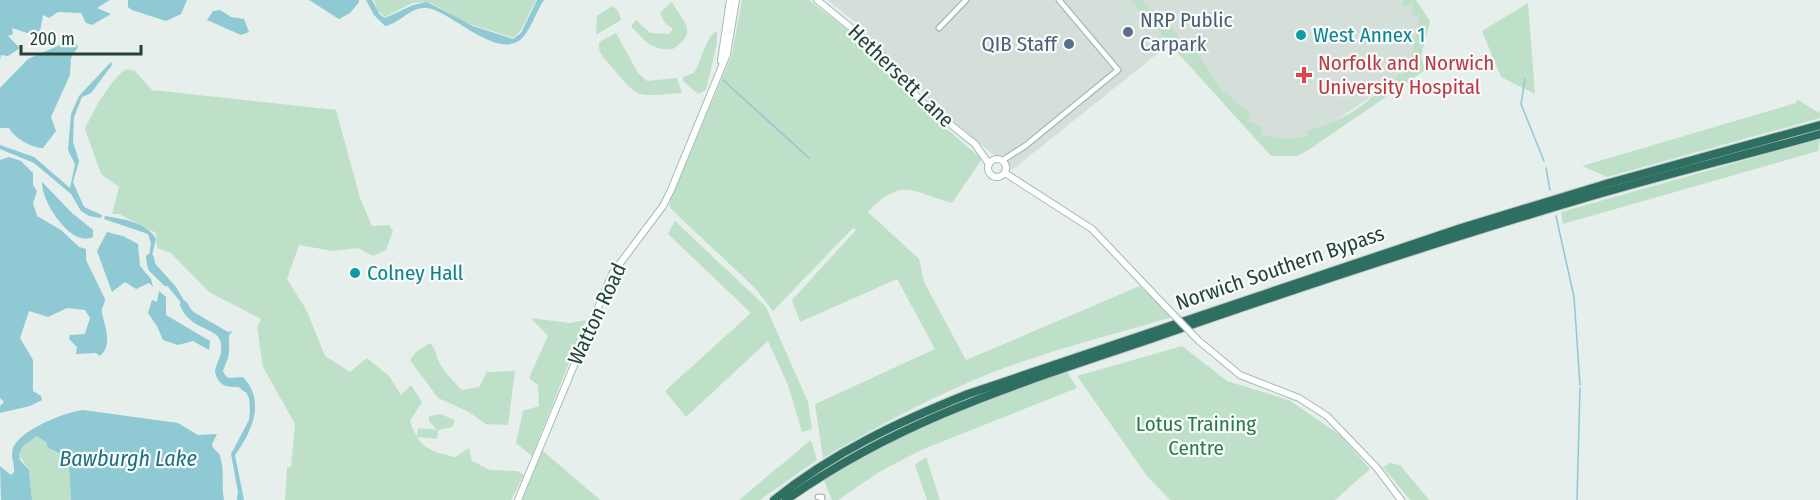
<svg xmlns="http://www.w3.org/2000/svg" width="1820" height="500" font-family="'Fira Sans Condensed',sans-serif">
	<rect width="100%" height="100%" fill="#e6efeb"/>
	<g fill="#d4dfda">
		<path d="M827,0H1135L1172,42L1012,170L937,108L859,25Z"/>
		<path d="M1140,0H1408L1423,20L1407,72L1300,145L1257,134Z"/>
	</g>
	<g fill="#bfe0c8">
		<path d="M374,0H536L521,30L513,38L464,22L429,2L412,3L385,17L378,11Z"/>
		<path d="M742,0H809L875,52L929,114L982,159L952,203C910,191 902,177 868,212L919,259L924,282L966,360L1140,286L1172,317C1106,337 1037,353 974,380C922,402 872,429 823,458L815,404L935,349L897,279L800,322L792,300L856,230L853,228L773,311L755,288L671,209L669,204L732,54Z"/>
		<path d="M1130,0H1144L1143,2L1170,24L1184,47L1192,44L1222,90L1250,113L1248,121L1262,127L1261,135L1283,139L1308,137L1307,131C1339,123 1371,104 1390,77L1395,80L1399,73L1403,75L1413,50L1419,21V17L1412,15L1413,5L1403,6V0H1416L1430,21L1421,56L1425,70L1310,149L1297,156H1271Z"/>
		<path d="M672,2C684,24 699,31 673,49C652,51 645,41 631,26L636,20L650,33L669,34L673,29L665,23L660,13Z"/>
		<path d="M1528,3L1535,94L1501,77L1482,31Z"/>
		<path d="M612,6L618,11L621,20L596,35L597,16Z"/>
		<path d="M717,31V43L706,90L698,94L683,81V77L694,73C702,61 705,37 717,31Z"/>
		<path d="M616,33L638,73L647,81L677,78L682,93C638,96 639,101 611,66C604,57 598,55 599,42Z"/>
		<path d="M126,69L135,71L152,90L336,110L360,198L372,226L389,225L393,231L386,250L373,256L358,248L333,251L299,245L287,279L306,309L325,356L350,372L367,358L389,376L401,395L411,385L422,402L410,421C419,448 429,451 455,457L469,448L472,461L490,470L518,471L524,475L511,500H285L287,467H291L295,424L263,367L257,327L261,319L209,292L171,253L157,248L156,233L119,214H112L119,187L101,174L85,129C93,111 111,79 126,69Z"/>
		<path d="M1797,99L1819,113L1820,110V118L1607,177L1582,166L1796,103Z"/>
		<path d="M1820,139L1818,151L1563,224L1561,212Z"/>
		<path d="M675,221L766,307L808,402L812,429L802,432L788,385L768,341L686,417L665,391L751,313L668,234Z"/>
		<path d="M531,318L569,323L586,320L532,456L516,443L523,411L539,406L538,385L529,378L548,336Z"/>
		<path d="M430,343C437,350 435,356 440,364C446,374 454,382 462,390L479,387L487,372L515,371L508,425L486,424L469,412L438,398L410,360L416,352Z"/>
		<path d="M1182,346L1227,381L1289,400L1340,435L1370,469L1335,500H1170L1147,476L1077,376Z"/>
		<path d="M1066,370L1077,388L921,450L879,472L838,500H832L823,478L933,419Z"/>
		<path d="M440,414L455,420L452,427L438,430L437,439L417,437L418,428L437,430L429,421V416Z"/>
		<path d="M37,436L46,442L48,448L60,454L66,451L68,453L71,500H32L29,470L19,455L23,446Z"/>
		<path d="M811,440L817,460L760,500H739Z"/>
		<path d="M543,451L600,500H522Z"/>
		<path d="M926,457L940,500H927L915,465Z"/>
		<path d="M1390,463L1400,465L1429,500H1410L1383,467Z"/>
	</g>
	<g fill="#8ec9d4">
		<path d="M0,0H110L97,8L111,14L92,25L86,23L81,13L58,12L49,18L43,15L40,32L33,35L12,28L13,34L8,36L20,48L8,56L1,55L0,60Z"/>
		<path d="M128,0H187L181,14L166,21L132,10L128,7Z"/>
		<path d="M309,0H359V2L350,13L339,19Z"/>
		<path d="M366,0H372L380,15L385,18L413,5L427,2L473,26L513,39L521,33L537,0H544C536,11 531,31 520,40C495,59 451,11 427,8C411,6 400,24 385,26L374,15Z"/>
		<path d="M220,10L231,17L244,19L249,32L241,35L207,20L213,11Z"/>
		<path d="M75,42L78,47L71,58L70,75L51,117L56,131L43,148C32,148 14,138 9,128H0V88L28,59L60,45Z"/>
		<path d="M111,62L112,65L91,93L82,97L74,117L73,142L79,161L73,182L84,207L102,215L101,218L89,216L81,211L71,194L34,163L0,149V145L34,157L70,188L75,164L68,150L71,114L79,96Z"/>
		<path d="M9,157L21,161L33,173V185L37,191L33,203L37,216L61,230L79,247L86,249V260L105,299C105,305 101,307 102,313C105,327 113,345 100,356L96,353L76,354L77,347L69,339L70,335L85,334L90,318L85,310L67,308L48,317L29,311L20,338L33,360V391L41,396L42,400L30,406L0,413V406L4,402L0,398V160Z"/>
		<path d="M42,182L72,213L93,230V237C71,248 41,201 42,182Z"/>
		<path d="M105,216C122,219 147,222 156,239L151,259L176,287L190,310L228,332L233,331L229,335C230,352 220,360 222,372L228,378L243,377C266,401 252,432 235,455L244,500H237L238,492L231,454L249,420L250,411L249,398L242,384L225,382C208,365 229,352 221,332L195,320L148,262L151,243L148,234L104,219Z"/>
		<path d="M107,232L123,236L138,244L140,266L151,279L153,287L149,283L136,289L125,282L112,292L97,251Z"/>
		<path d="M159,291L166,297V315L210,341L209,350L193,341L178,345L163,340L157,326L148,313L152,300L157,302Z"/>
		<path d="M83,410L178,423L198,435L217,434L212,444C213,451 218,450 220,456C225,471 221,486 224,500H71L68,453L65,451L61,454L48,448L46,442L37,436L23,446L19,455L20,460L29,470L32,500H1L0,466L11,475L14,472C15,464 10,457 13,448C20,430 65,412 83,410Z"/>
	</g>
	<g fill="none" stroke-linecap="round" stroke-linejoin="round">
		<g stroke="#8ec9d4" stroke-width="1.5">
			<path d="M1525,79L1521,104L1544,161"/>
			<path d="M723,80L809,158"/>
			<path d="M1546,168L1550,190"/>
			<path d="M1556,216L1574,297L1580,385"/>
			<path d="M1577,500L1580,388"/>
		</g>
		<g stroke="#8ec9d4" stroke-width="8">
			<path d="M150,258L152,268L166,282"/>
			<path d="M184,305C196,332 229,320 225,353C224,360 220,365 219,371C222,384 229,383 240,383L246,388"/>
		</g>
		<g stroke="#a8b8b2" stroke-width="7">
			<g id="street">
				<path d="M939,28L966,0"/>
				<path d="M1003,160L1025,146L1118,70L1059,0"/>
				<path d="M818,497H822V500"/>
			</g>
		</g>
		<g stroke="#a4bbb3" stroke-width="8">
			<g id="secondary">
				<path d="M817,0L876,48L920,100L975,144L989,164"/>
				<path d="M721,61L730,0"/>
				<circle cx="997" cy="168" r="9"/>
				<path d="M1005,173L1092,229L1166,307"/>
				<path d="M1199,341L1240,375L1299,398L1327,416L1377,468L1401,500"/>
				<path d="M518,500L612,274L663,206L671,190L727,54L736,0"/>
			</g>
		</g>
		<g stroke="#c2cac8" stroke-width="10">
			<g id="highway">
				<path d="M774,500C832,453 900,421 968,394L1461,228L1609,183L1820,125"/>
				<path d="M786,500C903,417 1025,382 1159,336C1300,287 1442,240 1585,198C1663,175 1742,156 1820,134"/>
			</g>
		</g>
		<use href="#street" stroke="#fff" stroke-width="4.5"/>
		<use href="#secondary" stroke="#fff" stroke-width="6"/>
		<use href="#highway" stroke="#2f6f62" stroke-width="8"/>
		<g stroke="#a4bbb3" stroke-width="8" stroke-linecap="butt">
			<path id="secondary-bridge" d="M1166,307L1199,341"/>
		</g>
		<use href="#secondary-bridge" stroke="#fff" stroke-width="6"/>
	</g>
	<g fill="#5c6f8a" stroke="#f7fbf9" stroke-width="2">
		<circle cx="1128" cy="32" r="6"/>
		<circle cx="1069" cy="44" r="6"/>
	</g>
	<g fill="#0f9aa8" stroke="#f7fbf9" stroke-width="2">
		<circle cx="1301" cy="35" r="6"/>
		<circle cx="355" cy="273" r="6"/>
	</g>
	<path fill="#e0444e" stroke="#f7fbf9" stroke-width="2" d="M1301 66h6v6h6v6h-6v6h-6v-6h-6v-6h6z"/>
	<g text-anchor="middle" stroke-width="4.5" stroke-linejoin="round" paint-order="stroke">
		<g font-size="21" fill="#4e5e75" stroke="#f7fbf9" text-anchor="start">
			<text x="1140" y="27">NRP Public<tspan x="1140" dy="24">Carpark</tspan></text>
			<text x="1057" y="51" text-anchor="end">QIB Staff</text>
		</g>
		<g font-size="21" fill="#0d838f" stroke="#f7fbf9" text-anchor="start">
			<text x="1313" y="42">West Annex 1</text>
			<text x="367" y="280">Colney Hall</text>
		</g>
		<g font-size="21" fill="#be3a42" stroke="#f7fbf9" text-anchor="start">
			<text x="1318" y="70">Norfolk and Norwich<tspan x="1318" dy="24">University Hospital</tspan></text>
		</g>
		<g font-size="21" fill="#24423a" stroke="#f7fbf9">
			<text transform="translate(901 76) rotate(44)" y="7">Hethersett Lane</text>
			<text transform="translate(1280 268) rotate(-19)" y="7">Norwich Southern Bypass</text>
			<text transform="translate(597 314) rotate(-65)" y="7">Watton Road</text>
		</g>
		<g font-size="21" fill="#2d7a4b" stroke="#f7fbf9">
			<text x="1196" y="431">Lotus Training<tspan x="1196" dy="24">Centre</tspan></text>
		</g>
		<g font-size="22" font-style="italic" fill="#1c6f80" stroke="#f7fbf9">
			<text x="128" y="466">Bawburgh Lake</text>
		</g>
	</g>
	<path d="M21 45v9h120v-9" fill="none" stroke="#24423a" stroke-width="3"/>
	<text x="30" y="45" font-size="18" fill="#24423a" stroke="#f7fbf9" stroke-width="4.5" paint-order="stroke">200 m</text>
</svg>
